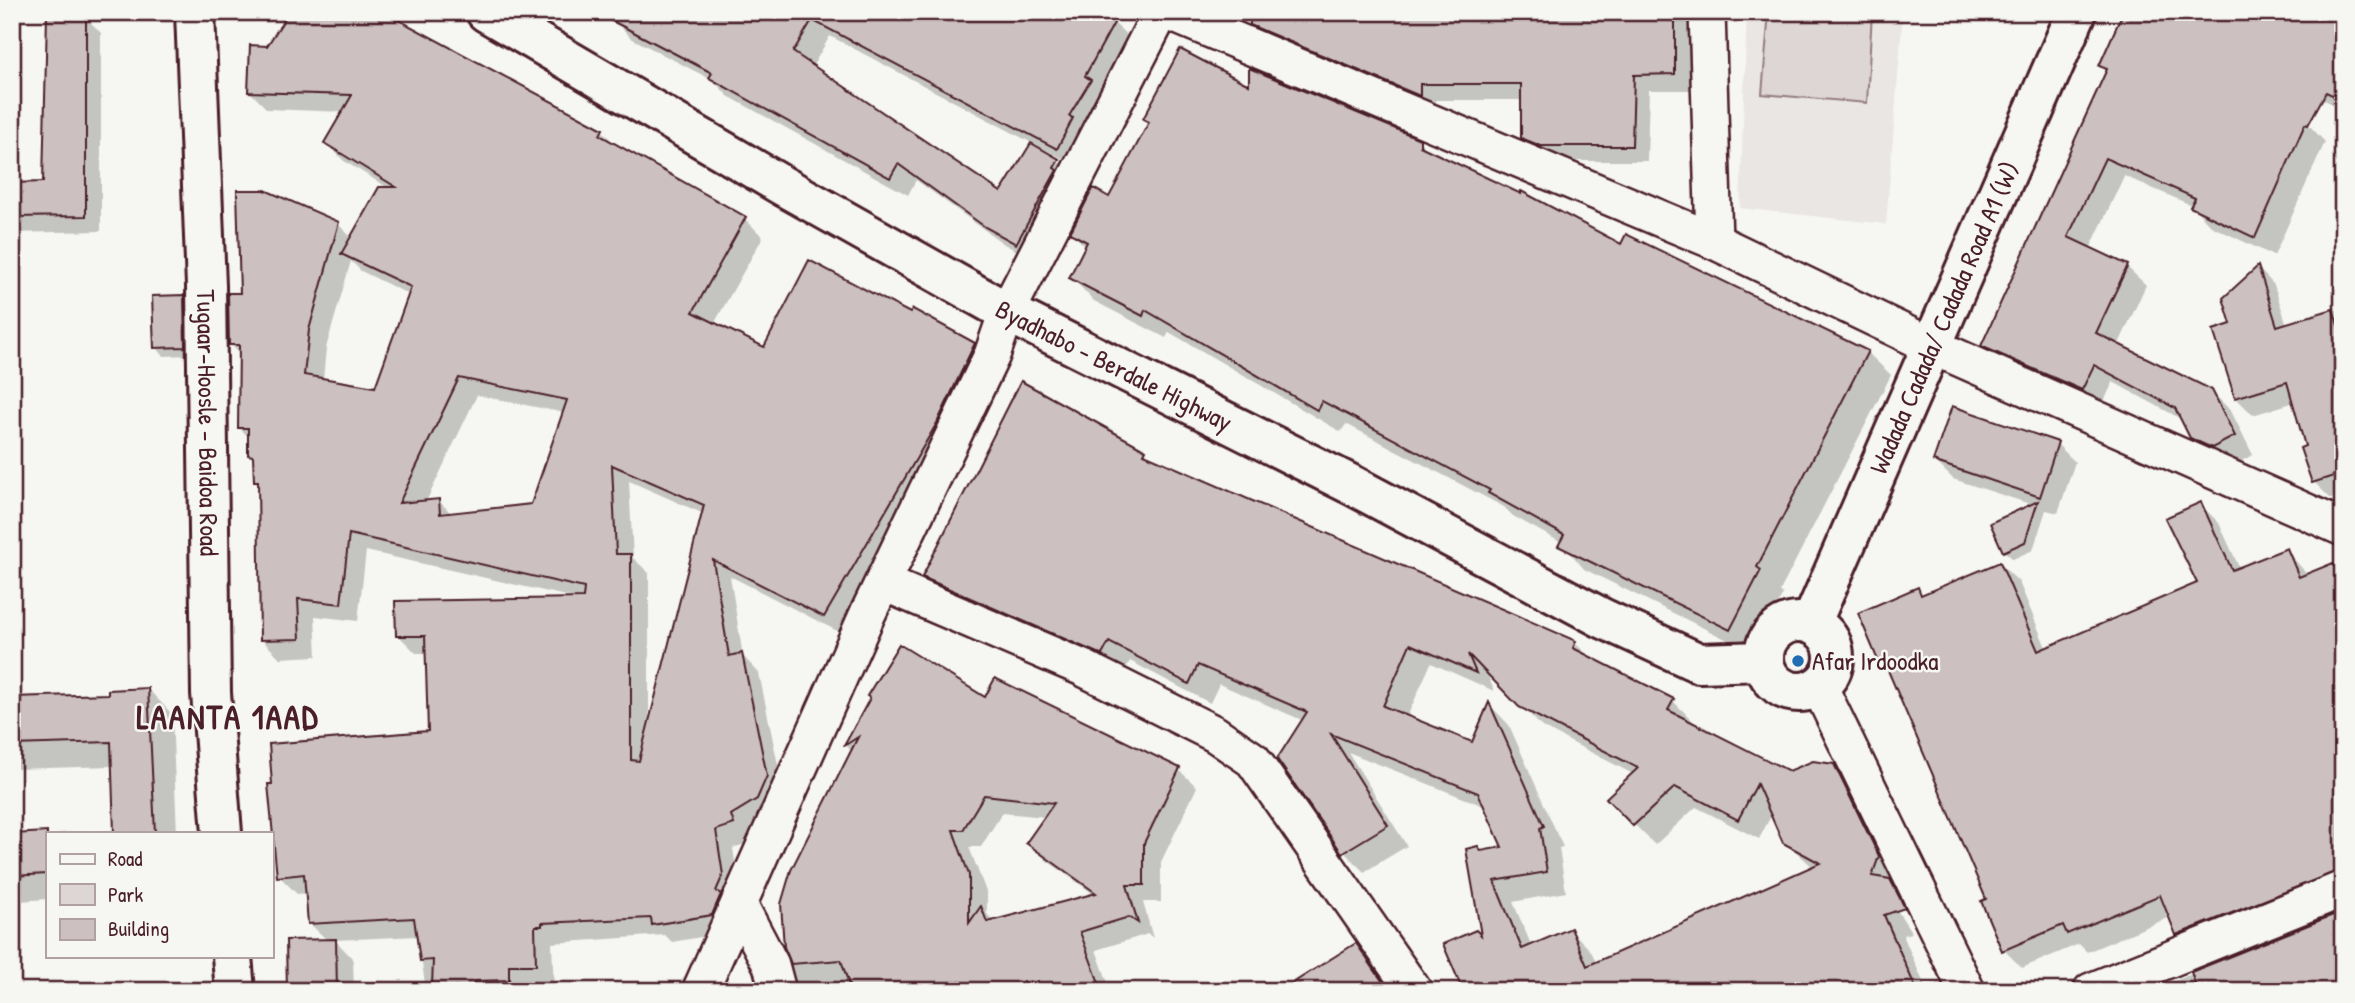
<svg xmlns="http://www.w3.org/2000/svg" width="2355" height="1003" font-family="'Patrick Hand',sans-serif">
	<rect width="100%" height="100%" fill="#f6f6f2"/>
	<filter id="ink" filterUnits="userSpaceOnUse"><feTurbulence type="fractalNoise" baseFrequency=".0143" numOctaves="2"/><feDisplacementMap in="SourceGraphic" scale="14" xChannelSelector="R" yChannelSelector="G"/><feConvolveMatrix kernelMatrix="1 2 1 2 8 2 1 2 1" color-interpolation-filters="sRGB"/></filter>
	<g filter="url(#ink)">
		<path fill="#e9e6e3" d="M1747,12H1903L1886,224L1740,208Z"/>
		<path fill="#ddd6d5" stroke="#947a80" stroke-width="2" d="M1769,12H1872L1867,103L1762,94Z"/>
		<g fill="#0003" fill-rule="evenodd">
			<path d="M588,12H1095L1114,23L1132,40L1075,165L1046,150L1045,153L1058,161L1076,178L1034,260L1004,244L916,180L908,195L728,96L714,81L631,38L621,27ZM830,36L1032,143L1001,194L812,67Z"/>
			<path d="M1252,12H1691V90H1649L1647,161H1559L1539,154L1523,138V100H1436V111L1268,40L1252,24Z"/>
			<path d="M2343,12V109L2254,66L2325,142L2274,256L2211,226L2191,205L2124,176L2090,249L2126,266L2146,285L2118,346L2211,391L2231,411L2253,455L2232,466L2212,457L2192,437L2183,420L2113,382L2101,408L2002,364L1983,345L2108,72L2101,65Z"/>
			<path d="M85,17L101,33V231L12,233V184L45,183Z"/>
			<path d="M251,47L602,131L618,147L745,219L763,237L714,324L765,349L911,316L974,345L992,363L843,634L730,576L743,656L759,673L784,794L775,817L748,833L751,842L733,848L740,894L730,932L672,942L665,935L552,943L554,991H426L418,936L335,940L353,959L354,991H289L328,941L309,923L307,893L297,894L279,876L430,732L427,653H416L398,635L575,598L366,551L358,621L315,616L317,656L280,658L262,640L260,485L256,481L255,461L249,455L250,438L239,428L241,355L230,344L338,224L352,238L390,189L344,161L326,143L344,112L267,109L249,91ZM351,261L361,271L410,295L377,389L323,380L326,348ZM477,395L565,413L532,505L452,514L438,500L426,502ZM629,481L704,514L649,724V573L633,558Z"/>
			<path d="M1250,88L1419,141L1431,154L1622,247L1867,352L1891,375L1780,591L1783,594L1754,653L1584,569L1562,543L1513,516L1504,507L1346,424L1341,432L1169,332L1166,338L1094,301L1071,277L1086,247L1072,233L1110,199L1150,124L1145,119Z"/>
			<path d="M2258,268L2274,285L2287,325L2343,308V495L2331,499L2314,482L2295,402L2253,415L2236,398L2233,325Z"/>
			<path d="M184,297L192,306L193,355L164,356L155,347Z"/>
			<path d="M2057,444L2075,462L2058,513L2046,510L2033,550L2013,559L2004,551L2033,505L1953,479L1935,461Z"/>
			<path d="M1145,452L1154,461L1575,643L1593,660L1673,701L1693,721L1692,724L1789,773L1834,766L1854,786L1899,878L1891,901L1912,933L1903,935L1927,991H1465L1483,940L1478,848L1483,852L1505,849L1486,807L1348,752L1407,846L1364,872L1344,852L1304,721L1219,684L1210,703L1130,661L1123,674L944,597L924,577ZM1431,663L1494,691L1486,670L1542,727L1633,774L1608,798L1655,845L1696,807L1759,839L1772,814L1785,842L1814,868L1597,964L1591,951L1571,930L1532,947L1513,902L1566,892L1559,848L1563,847L1509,725L1490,705L1473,744L1407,717Z"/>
			<path d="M2200,504L2219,523L2240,569L2286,550L2308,575L2330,566L2343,579V893L2196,953L2177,934L2170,917L2087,952L2079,944L2022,968L2004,950L1988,900L1891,672L1880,662L1917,589L1924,596L2000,564L2019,582L2047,650L2199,584Z"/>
			<path d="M148,689L172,714L177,833H54L116,830L113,766L15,769L18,835L47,834V899L20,901L21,939H12V700L110,696Z"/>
			<path d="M872,699H986L1179,770L1197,787L1161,862V902H1143L1153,938L1148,934L1096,950L1111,991H799L786,946L852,752L846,745ZM1002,813L1046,817L1028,842L1046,860L1095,895L994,922L987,914V894L969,847H981Z"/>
			<path d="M2343,913V991H2150Z"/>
			<path d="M1356,946L1374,964L1393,991H1274L1308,976Z"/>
		</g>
		<g fill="#ccc1c0" stroke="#4a1f2b" stroke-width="2" fill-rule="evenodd">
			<path d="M289,12H384L603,129L600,135L746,217L693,312L764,347L809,260L910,313L913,309L975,343L937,423L824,617L713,560L729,656L742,653L767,776L757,799L731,815L734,824L716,830L723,875L716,891L721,894L712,915L652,925L651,918L542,923V926H535L536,965H509V980L474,981L473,988L432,986L433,960L420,961L414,918L308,924L304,874L277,877L268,784H272L269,744L428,731L425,636H396L395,601L583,598L584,588L349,534L341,604L298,599L300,639L260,640L258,481H254L253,456L248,455V428H238L239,345H229L228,293H240L237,190H265L339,222L309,330L304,375L375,387L411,287L341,254L379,187H396L324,143L352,95L248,92L250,45L267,46ZM459,378L567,400L531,504L440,514L439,499L399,503ZM612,465L704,505L639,761L631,760V554H616Z"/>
			<path d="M595,12H1120L1085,76L1091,80L1069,116L1073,118L1057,149L812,20L793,52L1001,192L1031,143L1059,159L1054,168L1057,170L1016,244L985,227L898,164L890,178L709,78L712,73Z"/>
			<path d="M1250,12H1675V74L1634,75L1632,146H1541L1521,138V84H1420V96L1250,25Z"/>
			<path d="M2123,12H2343V100L2326,92L2308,125L2305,124L2255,238L2190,207L2195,198L2105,158L2068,237L2128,265L2096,333L2212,390L2235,436L2212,448L2190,438L2175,408L2094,365L2082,390L1981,346L2107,69L2099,66Z"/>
			<path d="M47,15H86V216L12,217V183L43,182Z"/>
			<path d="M1180,49L1249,85V68L1420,139V146L1521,194V191L1621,244L1626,234L1868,351L1757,567L1761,570L1730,630L1558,546L1564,535L1488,493L1490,490L1322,401L1317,410L1145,310L1143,316L1069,278L1087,242L1070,233L1093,188L1109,197L1149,122L1143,119Z"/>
			<path d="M2258,266L2277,326L2333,309L2343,342V473L2312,483L2300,448L2305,446L2287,382L2235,398L2213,330L2231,324L2223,298Z"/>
			<path d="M184,295L185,347L154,348L152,296Z"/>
			<path d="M1021,381L1146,450L1144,454L1576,641L1573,648L1674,699L1668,710L1789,771L1813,761L1834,764L1879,856L1872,876L1890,879L1905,908L1884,915L1917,991H1463L1443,944L1476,930L1481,935L1466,849L1478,846L1481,851L1502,847L1478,793L1331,734L1388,825L1342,853L1277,759L1307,712L1198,665L1189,684L1109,642L1102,655L922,577ZM1410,644L1476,673L1468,654L1519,707L1638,768L1606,798L1633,826L1675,787L1738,820L1757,784L1783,843L1820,863L1587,966L1571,928L1522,949L1494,881L1547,872L1540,828L1544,826L1489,702L1472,742L1383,706Z"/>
			<path d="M1952,406L2058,442L2040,497L1933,461Z"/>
			<path d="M2038,501L2025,542L2003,552L1990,523Z"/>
			<path d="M2201,502L2232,570L2287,548L2299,577L2333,563L2343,586V869L2176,935L2160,895L2067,934L2063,925L2002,951L1981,901L1986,899L1884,661L1879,663L1858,613L1918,587L1921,595L2000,562L2038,651L2197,583L2165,518Z"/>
			<path d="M899,644L985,697L995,678L1180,768L1144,843V885H1127L1138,923L1129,917L1080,932L1102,991H851L841,960L791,964L784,947L781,904L791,870L858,737L844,746L870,698L867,696ZM984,795L1054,803L1026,843L1096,893L987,922L981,906L969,923V875L953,830H963Z"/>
			<path d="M148,688L155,833H114L111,742L12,745V697L108,694V690Z"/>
			<path d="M47,832V874L12,876V834Z"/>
			<path d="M2343,911V991H2198L2191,972Z"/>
			<path d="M336,939L337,991H287L286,940Z"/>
			<path d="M1356,943L1389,991H1280Z"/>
		</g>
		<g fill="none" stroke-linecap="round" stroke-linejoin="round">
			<g stroke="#4a1f2b" stroke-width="40">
				<g id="minor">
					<path d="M1168,12L1714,241L1934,347L2343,528"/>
					<path d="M1707,12L1714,241"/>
					<path d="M884,583L1083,668L1215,734L1253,760L1414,991"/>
					<path d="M1819,686L1967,991"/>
					<path d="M739,904L771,965L778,991"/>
					<path d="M700,991L868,613L992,355L1007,312L1161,12"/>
					<path d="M2091,991L2343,889"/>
				</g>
			</g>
			<g stroke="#4a1f2b" stroke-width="44">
				<g id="secondary">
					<path id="s1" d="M195,12L206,286L211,693L222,833"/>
					<path d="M232,956L235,991"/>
				</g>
			</g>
			<g stroke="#4a1f2b" stroke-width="44">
				<g id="primary">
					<path id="s2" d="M486,12L783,186L1007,312L1354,486L1602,618L1699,663L1763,661"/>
					<circle cx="1799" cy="657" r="35"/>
					<path id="s3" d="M1811,624L2077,12"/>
				</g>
			</g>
			<use href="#minor" stroke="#f6f6f2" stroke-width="35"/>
			<use href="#secondary" stroke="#f6f6f2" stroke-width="38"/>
			<use href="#primary" stroke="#f6f6f2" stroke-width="38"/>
		</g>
	</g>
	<circle fill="#1f6fb2" stroke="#f6f6f2" stroke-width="2.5" cx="1798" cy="661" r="7"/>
	<g text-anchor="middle" stroke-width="5" stroke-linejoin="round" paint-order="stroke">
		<g font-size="26" fill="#4a1f2b" stroke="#f6f6f2">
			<text dy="9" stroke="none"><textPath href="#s3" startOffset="334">Wadada Cadada/ Cadada Road A1 (W)</textPath></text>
			<text dy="9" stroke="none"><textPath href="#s2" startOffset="721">Byadhabo - Berdale Highway</textPath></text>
			<text dy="9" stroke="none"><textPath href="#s1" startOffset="411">Tugaar-Hoosle - Baidoa Road</textPath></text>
		</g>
		<g font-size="26" fill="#4a1f2b" stroke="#f6f6f2" text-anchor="start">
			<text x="1812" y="670">Afar Irdoodka</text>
		</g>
		<g font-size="33" font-weight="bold" letter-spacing="2" fill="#4a1f2b" stroke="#f6f6f2">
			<text x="228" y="729">LAANTA 1AAD</text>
		</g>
	</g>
	<rect width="2355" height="1003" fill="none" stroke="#f6f6f2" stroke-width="42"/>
	<rect x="21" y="21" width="2313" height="961" fill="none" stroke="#4a1f2b" stroke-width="2.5" filter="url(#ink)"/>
	<rect x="46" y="832" width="228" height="126" fill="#f6f6f2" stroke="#b1a0a2" stroke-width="2"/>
	<rect x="60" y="854" width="35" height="10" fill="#f6f6f2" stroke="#b1a0a2" stroke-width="2"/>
	<text x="108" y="866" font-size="21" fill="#4a1f2b">Road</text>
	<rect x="60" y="884" width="35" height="21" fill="#ddd6d5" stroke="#b1a0a2" stroke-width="2"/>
	<text x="108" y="902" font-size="21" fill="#4a1f2b">Park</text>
	<rect x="60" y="919" width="35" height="21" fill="#ccc1c0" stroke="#b1a0a2" stroke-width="2"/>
	<text x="108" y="936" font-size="21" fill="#4a1f2b">Building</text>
</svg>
